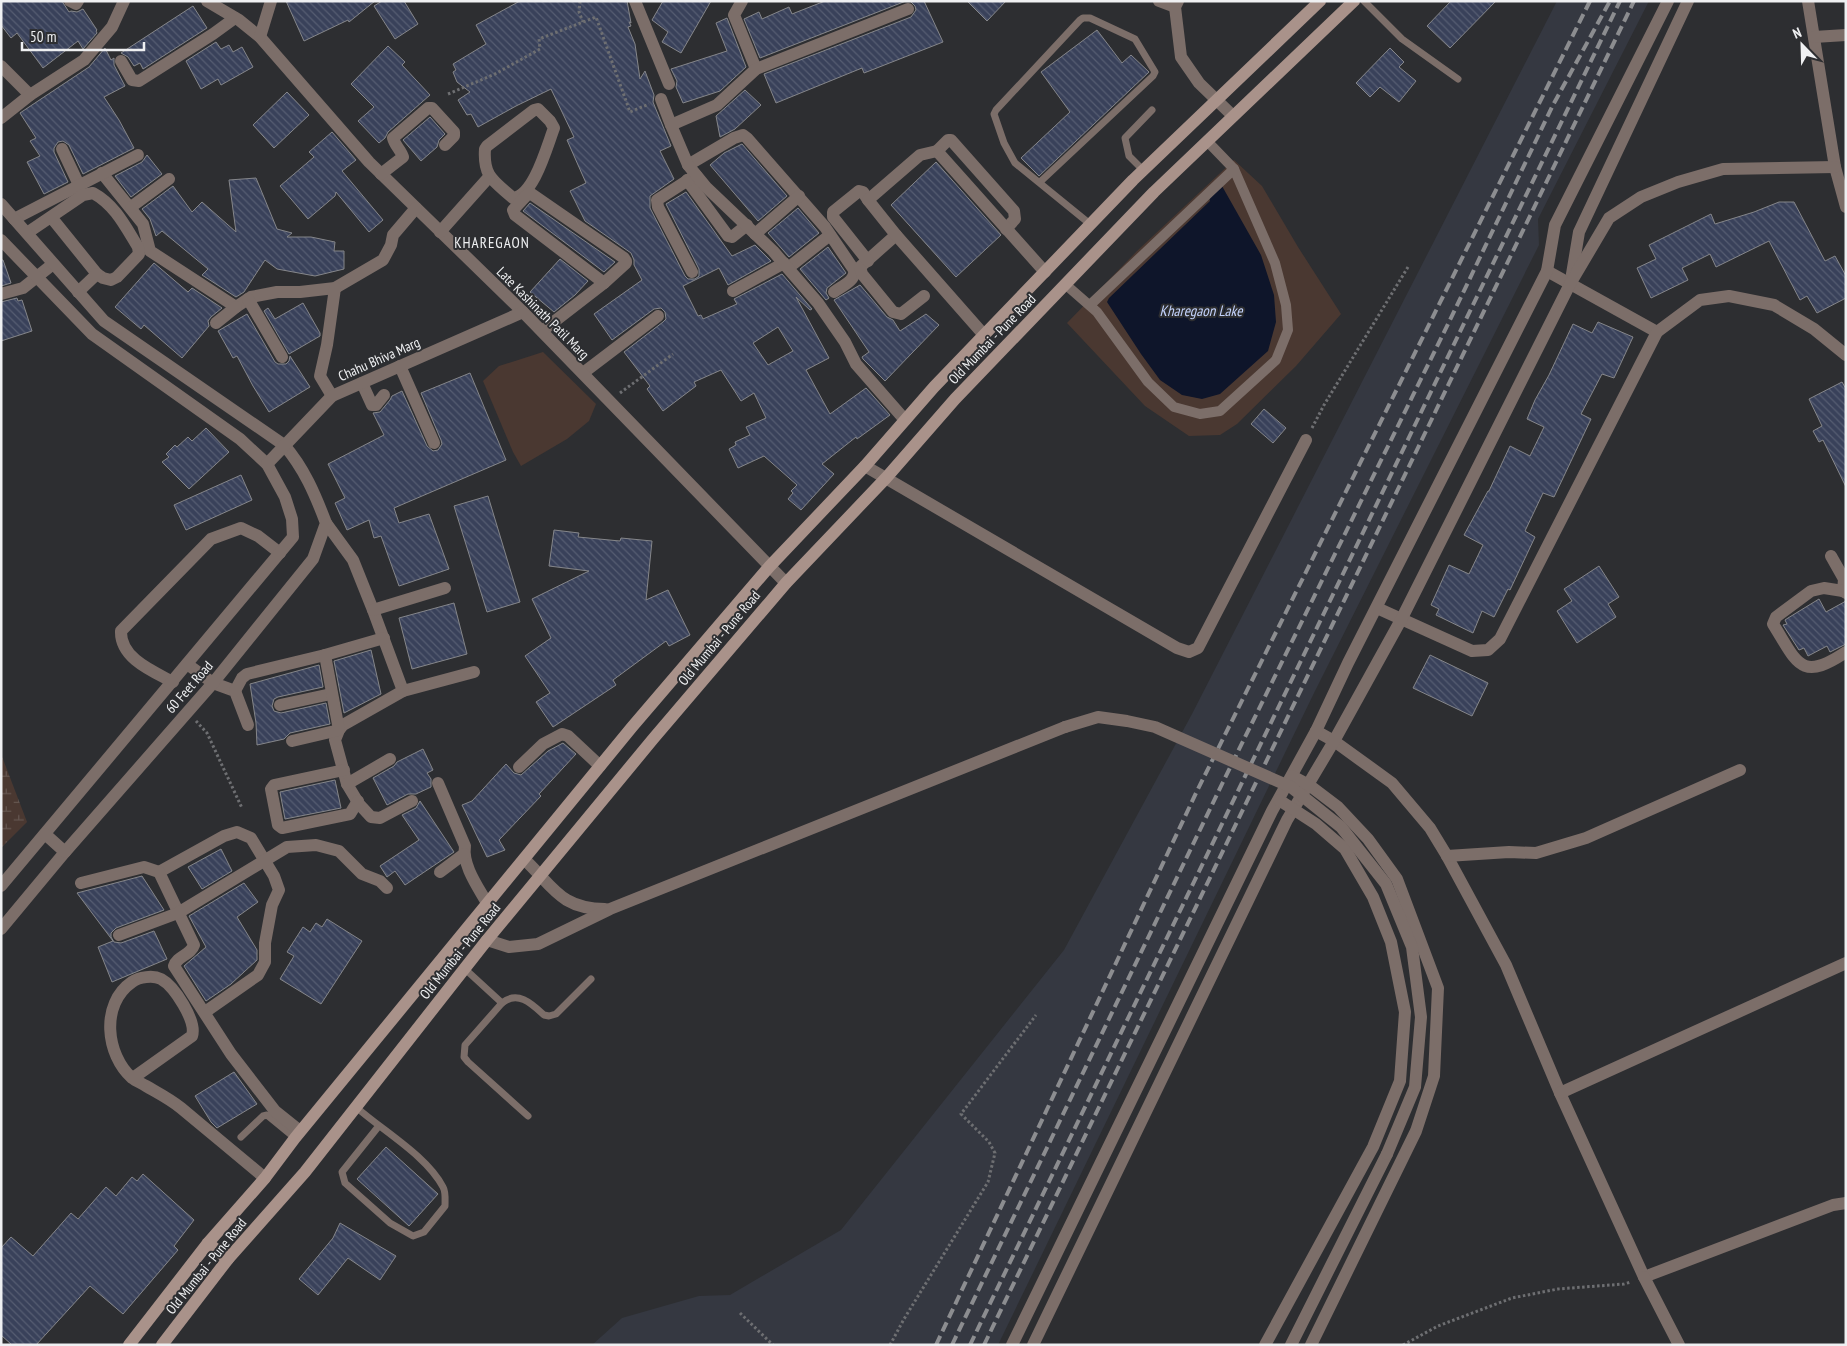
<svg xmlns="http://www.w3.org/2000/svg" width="1847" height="1346" font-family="'PT Sans Narrow',sans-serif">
	<defs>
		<pattern id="wetland-marsh" width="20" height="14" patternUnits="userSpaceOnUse" patternTransform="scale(1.25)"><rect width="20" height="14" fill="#4a3831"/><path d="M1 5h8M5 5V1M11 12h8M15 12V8" fill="none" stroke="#64554f"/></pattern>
		<pattern id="building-back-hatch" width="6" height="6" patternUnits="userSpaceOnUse" patternTransform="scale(1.25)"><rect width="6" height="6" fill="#39415a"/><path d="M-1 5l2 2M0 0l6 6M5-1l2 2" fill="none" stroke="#565d72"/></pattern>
	</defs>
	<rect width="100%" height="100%" fill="#2d2e31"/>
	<path fill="#353841" d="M1557,1H1649L1538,219L1539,245L1314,693L998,1345H592L622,1318L699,1296L730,1295L841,1230L1064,950L1192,714Z"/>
	<g fill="#4a3831">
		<path d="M1234,160L1262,186L1298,247L1341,314L1296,366L1237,424L1220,435L1189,436L1145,406L1067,323L1137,251Z"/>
		<path d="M543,352L596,404L589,421L567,439L521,466L513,452L483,381L499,366Z"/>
	</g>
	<path fill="url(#wetland-marsh)" d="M1,754L27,822L1,848Z"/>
	<path fill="#0e152a" d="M1222,186L1261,255L1274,295L1276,322L1268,351L1220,394L1202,399L1182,395L1160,380L1141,354L1107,302L1109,298L1210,201L1209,197Z"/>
	<g fill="url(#building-back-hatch)" stroke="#85868a" fill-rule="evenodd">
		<path d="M1,1H62L69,12L71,11L77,12L83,9L97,30L96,31L97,33L83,49L78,41L43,68L17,33L11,38L1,25Z"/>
		<path d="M286,1H375L349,22L348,20L304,41Z"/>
		<path d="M382,1H404L418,24L395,39L374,6Z"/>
		<path d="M520,1H627L631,23L629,22L631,26L628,27L635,44L640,79L645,71L654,95L653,102L671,146L660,151L674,179L650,196V208L685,276L688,279H695L699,276V269L666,204L686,192L732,256L755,245L771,261L728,285L719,268L683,286L698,316L701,315L703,319L737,304L734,299L782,274L812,309L810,310L796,297L829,358L806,370L830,414L866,388L890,415L857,439L856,437L822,464L834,474L801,510L788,499L793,493L791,491L797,485L764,456L738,468L729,449L736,445L735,442L750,435L746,427L766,418L754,393L741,401L721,370L694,382L696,386L663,411L647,389L650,386L624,352L663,322L666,319L665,312L661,308L654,309L612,340L594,314L642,280L634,265V260L631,253L585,221L570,191L586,183L567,140L574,137L551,89L516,106L478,127L471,114L467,115L458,100L470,92L457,82L453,72L456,70L453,64L486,44L476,25ZM778,327L793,351L768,365L753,343Z"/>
		<path d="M663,1H711L681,53L662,42L668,32L652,20Z"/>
		<path d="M825,1H906L760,58L744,19L759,12L762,19L789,7L792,14Z"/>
		<path d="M910,1H924L943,42L864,73L862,68L776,103L764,74L911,17L916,10L915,6Z"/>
		<path d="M967,1H1006L987,21Z"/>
		<path d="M1451,1H1496L1450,48L1427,26Z"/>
		<path d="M193,6L207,28L143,69L140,63L134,66L128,57L121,53Z"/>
		<path d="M727,18L746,67L720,91L683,103L676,87L677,81L671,69L727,51L716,23Z"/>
		<path d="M1097,30L1122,63L1131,55L1149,72L1039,176L1021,158L1070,112L1041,72Z"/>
		<path d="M216,42L221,49L229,45L233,52L242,47L253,67L221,85L218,79L201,89L186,61Z"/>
		<path d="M388,46L405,62L402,65L430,95L388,132L385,138L379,143L358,121L374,107L351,84Z"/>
		<path d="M105,48L111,60L114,58V65L125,86L104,97L119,120L134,148L83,174L69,145L63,141L58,142L54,148V152L68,182L44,194L27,162L40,156L30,141L36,138L20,113L89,67Z"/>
		<path d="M1390,48L1404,62L1399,67L1416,81L1399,102L1380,87L1370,97L1356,83Z"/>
		<path d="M745,90L761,105L735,129L720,137L716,116Z"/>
		<path d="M287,92L309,115L274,148L253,125Z"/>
		<path d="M430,117L445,134L439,140L437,147L421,161L403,140Z"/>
		<path d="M332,132L356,160L342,171L383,220L369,232L336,192L335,196L308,219L280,186L314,157L309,152Z"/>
		<path d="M742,144L787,196L758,221L710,165L724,153Z"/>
		<path d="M147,155L162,174L131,197L115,176L142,162Z"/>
		<path d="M936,162L1001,235L956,277L891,205Z"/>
		<path d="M256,178L277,229L292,233L287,237H311L335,242L334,251H344V269L315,276L277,269L265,260L244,292L236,297L202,275L208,269L162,231L156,236L150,219L142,209L173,186L192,212L202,202L236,232L229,180Z"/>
		<path d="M1779,202H1794L1825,261L1835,256L1846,276V298L1817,313L1807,296L1800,300L1769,241L1716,267L1710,254L1682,268L1688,280L1651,298L1637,268L1656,259L1649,245L1711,214L1715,224L1754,212Z"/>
		<path d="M530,203L615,262L604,272L523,211Z"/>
		<path d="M798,208L819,233L789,257L768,233Z"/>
		<path d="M828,247L846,273L827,288L826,293L829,298L826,300L800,269Z"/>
		<path d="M560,259L588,281L575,295L554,312L530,292Z"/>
		<path d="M1,260H3L11,283L1,286Z"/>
		<path d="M154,263L188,292L192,288L222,308L211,317L208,321L209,326L182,358L144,325L141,329L115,307Z"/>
		<path d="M860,285L887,317L893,320L900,331L926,314L939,325L885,381L863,359L862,357L869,352L834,300Z"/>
		<path d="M17,298L18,301L22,300L32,331L1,341V302Z"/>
		<path d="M303,303L320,333V336L289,354L264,311L268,308L275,319Z"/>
		<path d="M247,314L275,362L278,364H286L289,361L290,356L310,387L269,412L253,386L237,356L233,358L218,331Z"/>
		<path d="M1598,322L1633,337L1614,378L1602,374L1581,414L1591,419L1554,497L1543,493L1525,531L1535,537L1510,590L1508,589L1494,617L1482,611L1473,633L1436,615L1439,609L1431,605L1449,565L1469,574L1483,545L1464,535L1488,491H1489L1510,446L1530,456L1544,427L1527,419L1535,400L1549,375L1573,324L1592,333Z"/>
		<path d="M470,373L506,460L394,508L399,523L429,514L449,569L399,586L381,536L374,538L369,520L347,530L335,503L345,498L328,464L384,435L373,413L380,412L390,400L392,396L402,391L427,446L433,451L438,450L442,444L441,440L421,393Z"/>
		<path d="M1842,382L1846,389V487L1823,440L1819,442L1813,431L1822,426L1809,399Z"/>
		<path d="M1264,409L1286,428L1273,443L1251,424Z"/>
		<path d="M206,428L229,452L189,489L162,462L169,457L166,454L175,445L177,447L188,437L192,441Z"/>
		<path d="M241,475L252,500L186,530L174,505Z"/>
		<path d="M488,496L520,602L487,612L454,506Z"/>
		<path d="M554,530L579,533L578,537L620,541L621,538L652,541L646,600L668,590L690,635L669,646L666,641L613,680L616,685L553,727L536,702L550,693L525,656L551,638L532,599L589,571L549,566Z"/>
		<path d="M1599,566L1619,597L1608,604L1616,617L1577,643L1557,611L1572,601L1564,589Z"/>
		<path d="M1819,599L1826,612L1846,601V644L1830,652L1827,646L1808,656L1804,648L1799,650L1783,625L1787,624L1785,620L1788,618Z"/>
		<path d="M454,603L467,654L412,669L399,618Z"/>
		<path d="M371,650L381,694L344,713L334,661Z"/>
		<path d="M1430,655L1488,683L1472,716L1413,688Z"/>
		<path d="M319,665L323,687L278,697L274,699L272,706L274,711L281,713L326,703L330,724L290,733L284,739L257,745L256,723L250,684Z"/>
		<path d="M563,743L576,754L539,794L541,796L499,840L505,850L487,857L462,805L472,801L506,764L514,773L521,775L548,751Z"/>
		<path d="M423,749L433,770L427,773L431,779V787L416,794H408L387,805L373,778L394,766L397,762Z"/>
		<path d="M335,780L341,808L285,819L280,792Z"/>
		<path d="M420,801L454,852L405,885L395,871L387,877L380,866L419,840L402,815L416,808Z"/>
		<path d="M221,849L232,871L202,889L188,867Z"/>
		<path d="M142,876L164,910L116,928L111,933V937L114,942L121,943L154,931L167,959L112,982L98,947L113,941L77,893Z"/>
		<path d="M244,883L258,902L237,917L257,950V960L231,984L206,1001L184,966L206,947L189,916Z"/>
		<path d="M327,919L362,941L321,1004L280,979L294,956L287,952L303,927L310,932L316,923L322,927Z"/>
		<path d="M234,1072L257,1104L217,1128L211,1122L195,1096Z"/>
		<path d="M386,1147L438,1194L409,1226L357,1179Z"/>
		<path d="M143,1174L194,1220L174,1246L178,1250L123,1314L90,1286L36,1345H12L1,1335V1248L11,1237L33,1256L71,1213L78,1219L106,1187L116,1196L132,1177L137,1181Z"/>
		<path d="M340,1223L396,1256L380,1280L348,1258L318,1295L299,1279L333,1238Z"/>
	</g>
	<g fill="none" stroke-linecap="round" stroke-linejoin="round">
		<g stroke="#6e6f72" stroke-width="3" stroke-dasharray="2.5 2.5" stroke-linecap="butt">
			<path d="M580,1L579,12L583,22"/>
			<path d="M448,94L495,74L540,49L539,39L596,17L630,112L649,104"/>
			<path d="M620,393L673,354"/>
			<path d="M1312,428L1324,405L1408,267"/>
			<path d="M196,721L207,733L242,808"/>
			<path d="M740,1313L773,1345"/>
			<path d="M890,1345L904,1319L988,1182L995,1153L989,1142L961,1114L1036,1015"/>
			<path d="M1403,1345L1438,1326L1512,1298L1558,1289L1624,1284L1631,1282"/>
		</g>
		<g stroke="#7c6e69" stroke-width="7">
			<path d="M1364,1L1402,39L1458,79"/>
			<path d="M1143,170L1129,156L1125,138L1152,110"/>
			<path d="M1040,182L1153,76L1155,72L1135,39L1090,18H1083L1080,20L996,110L994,114L1004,143L1015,163L1090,224"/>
			<path d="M465,969L502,1003L465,1045L464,1057L468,1062L528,1116"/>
			<path d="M502,1003C518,990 532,1004 544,1015L549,1016L556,1014L591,979"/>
			<path d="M356,1107C383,1131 427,1156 443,1187C446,1192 445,1200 445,1206L424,1232L413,1236L390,1223L345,1183L342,1172L378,1127"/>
			<path d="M241,1137L263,1116L267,1115L295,1138"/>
		</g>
		<g stroke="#7c6e69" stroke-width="10">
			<path d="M1207,141L1234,169"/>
			<path d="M1065,284L1097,312L1148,382L1174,407L1200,414L1220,411L1276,360L1288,330L1286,305L1275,263L1234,169L1090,305"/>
		</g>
		<g stroke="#7c6e69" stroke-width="12">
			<path d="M70,1L76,4L78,1"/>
			<path d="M207,1L239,20L260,37L369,162L523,312"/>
			<path d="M635,1L669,84"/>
			<path d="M742,1L734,15L756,69"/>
			<path d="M1159,1L1175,7"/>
			<path d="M1178,1L1175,7L1181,57L1199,83L1233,116"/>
			<path d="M1808,1L1835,167L1846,207"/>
			<path d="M260,37L271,1"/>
			<path d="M1814,37L1846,35"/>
			<path d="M121,61L132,80L139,81L213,34L235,18"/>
			<path d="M1,66L30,95"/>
			<path d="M661,99L671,125"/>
			<path d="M538,109L550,121L554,128C547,146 534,196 513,198C494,181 483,177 485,149L487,146L534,110Z"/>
			<path d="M1,118L30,95L84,60L112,27L124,1"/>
			<path d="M62,149L79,185"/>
			<path d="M937,151L948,140H951L1014,211L1015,219L1006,229"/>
			<path d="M688,165L734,138L743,135L747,138L825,227L854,270C856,281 842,286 834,292"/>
			<path d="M102,173L143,224L150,251L236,307L251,297L277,292H300L335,288L383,260L391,245L393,235L416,208"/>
			<path d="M381,174L403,157C401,150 395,146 393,138L428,108H432L454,132V136L445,145"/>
			<path d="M687,180L728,236L732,237L747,225"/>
			<path d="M530,193L624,258L626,261V263L604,283L515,215L513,210L527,195Z"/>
			<path d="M131,207L169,179"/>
			<path d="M14,219L138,155"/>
			<path d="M440,232L489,177"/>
			<path d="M27,233L83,195L93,193C115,205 125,226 138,247L139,254L117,277L111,280L103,278L97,274L51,217"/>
			<path d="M755,234L799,196"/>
			<path d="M896,235L860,267L862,274L893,312L901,314L924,296"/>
			<path d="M868,261L833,217V212L859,191L863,192L868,200"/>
			<path d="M788,268L830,235"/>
			<path d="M1547,271L1657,332"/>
			<path d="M692,272L658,207L657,200L696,175"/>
			<path d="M1572,274L1579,232L1688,1"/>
			<path d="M733,291L784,263"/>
			<path d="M78,292L97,274"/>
			<path d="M1,294L23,288L53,264"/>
			<path d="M248,299L282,357"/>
			<path d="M216,323L236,307"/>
			<path d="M542,331L604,283"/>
			<path d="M984,335L896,235L868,200L920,155L937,151L1045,272"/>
			<path d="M400,366L434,443"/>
			<path d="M583,373L658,316"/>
			<path d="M362,383L372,405H376L384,395"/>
			<path d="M332,396L320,376L327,345L335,288"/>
			<path d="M905,420L856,364L845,342L818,303L773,251L706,187L688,165L671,125L717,105L756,69L908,9"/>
			<path d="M865,466L1177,648L1189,652L1198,648L1306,440"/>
			<path d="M326,523L353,560L373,610L403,691L474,672"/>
			<path d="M1831,556L1844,579L1843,591"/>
			<path d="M1846,593L1843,591L1824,588L1811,591L1776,617L1773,624C1797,662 1800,683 1846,652"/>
			<path d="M1377,608L1472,651L1488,650L1500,639L1657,332L1700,300L1729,296L1774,305L1814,329L1846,355"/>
			<path d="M373,610L445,588"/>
			<path d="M187,664L213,683L235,691L248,725"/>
			<path d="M173,682C152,671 120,658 121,631L211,539L241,528L258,536L280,553"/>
			<path d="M235,691L242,678L247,674L325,655"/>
			<path d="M403,691L343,725L339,730L335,740L347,784L359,804L371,817L380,818L412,801"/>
			<path d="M280,705L331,694"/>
			<path d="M1316,731L1334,741L1392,783L1430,828L1447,856L1506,965L1560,1093L1644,1277L1833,1205L1846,1203"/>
			<path d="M292,741L339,730L325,655L384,638"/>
			<path d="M519,767L543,744L562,734L568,736L600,766"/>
			<path d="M344,770L274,785L271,789L278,825L282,828L350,814L358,801"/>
			<path d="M438,783L465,846C462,865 478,887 487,903"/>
			<path d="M347,784L390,759"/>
			<path d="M1447,856L1509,852L1536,853L1586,838L1740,770"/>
			<path d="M159,872L224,836L237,832L251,838L274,876L279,890L272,905L265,943V962L258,975L205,1012"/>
			<path d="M440,872L464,854"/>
			<path d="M81,883L144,867L159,872L194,945C191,955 177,956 174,966L231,1054L275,1111L300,1131"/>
			<path d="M119,935L178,913L287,847L316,845L339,851L362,874L380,881L387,888"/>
			<path d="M133,1078L192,1036C197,1021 174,986 161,979C153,975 139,977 132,982C100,1004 106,1055 132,1078C136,1081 141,1083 146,1086C158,1093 170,1099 181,1108C209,1131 237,1155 265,1178"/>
			<path d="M1560,1093L1846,963"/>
			<path d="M1644,1277L1679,1345"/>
			<path d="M1012,1345L1272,811L1316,731L1348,663L1547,271L1555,225L1668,1"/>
			<path d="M1033,1345L1287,820L1334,741L1402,618L1570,284L1609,218L1641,197L1678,182L1723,169L1835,167"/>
		</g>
		<g stroke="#7c6e69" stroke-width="12">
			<path d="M1,204L104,321L284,445C304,468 315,494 326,523L313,559L213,683L65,852L1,929"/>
			<path d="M1,240L92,334L240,439L267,464L285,497L292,519L293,537L1,886"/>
			<path d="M267,464L332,396L523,312L786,583"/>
			<path d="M1292,776L1309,785L1338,807L1368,839L1397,879L1438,988L1434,1076L1416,1131L1311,1345"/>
			<path d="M45,834L65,852"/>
			<path d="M524,859C553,886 560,909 605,909"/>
			<path d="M487,940L509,947L538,944L610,909L1065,727"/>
			<path d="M1265,1345L1373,1147L1400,1081L1405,1012L1391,942L1373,897L1345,849L1316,824L1279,800"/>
			<path d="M1291,1345L1387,1154"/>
		</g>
		<g stroke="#a9928a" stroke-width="12">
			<path d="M208,1243L228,1259"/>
			<path d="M129,1345L208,1243L265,1178L295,1138L632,727L769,567L865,466L934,387L1133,180L1320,1"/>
			<path d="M162,1345L228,1259L305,1172L487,940L653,739L786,583L886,478L955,399L1154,192L1354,1"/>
		</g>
		<g stroke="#8c8d90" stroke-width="4" stroke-dasharray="10 5" stroke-linecap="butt">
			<path d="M936,1345L1197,791L1590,1"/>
			<path d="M952,1345L1223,782L1449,322L1553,105L1610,1"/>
			<path d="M970,1345L1620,1"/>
			<path d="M984,1345L1634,1"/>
		</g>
		<path stroke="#7c6e69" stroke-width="12" d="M1065,727L1098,717L1127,721L1155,727L1291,787L1341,827L1386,884L1412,947L1421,1017L1415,1087L1387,1154"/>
	</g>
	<g text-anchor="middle" stroke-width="4" stroke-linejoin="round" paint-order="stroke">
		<g font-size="14" fill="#eff0f2" stroke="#2d2e31">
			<text transform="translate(543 313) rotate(45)" y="5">Late Kashinath Patil Marg</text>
			<text transform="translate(992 339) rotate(-46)" y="5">Old Mumbai - Pune Road</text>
			<text transform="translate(379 359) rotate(-24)" y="5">Chahu Bhiva Marg</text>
			<text transform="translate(719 638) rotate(-50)" y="5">Old Mumbai - Pune Road</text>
			<text transform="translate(189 687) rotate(-49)" y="5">60 Feet Road</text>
			<text transform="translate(460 951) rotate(-51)" y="5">Old Mumbai - Pune Road</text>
			<text transform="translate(206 1266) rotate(-51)" y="5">Old Mumbai - Pune Road</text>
		</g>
		<g font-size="15" letter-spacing="1" fill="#eff0f2" stroke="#2d2e31">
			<text x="492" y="248">KHAREGAON</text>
		</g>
		<g font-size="15" font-style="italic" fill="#c3d2fb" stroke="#2d2e31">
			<text x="1201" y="316">Kharegaon Lake</text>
		</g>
	</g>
	<rect width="1847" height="1346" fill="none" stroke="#eff0f2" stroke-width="5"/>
	<g transform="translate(1802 45) rotate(337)" stroke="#2d2e31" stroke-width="4" paint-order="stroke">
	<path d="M0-4L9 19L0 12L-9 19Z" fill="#eff0f2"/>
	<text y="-8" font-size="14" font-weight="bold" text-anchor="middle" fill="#eff0f2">N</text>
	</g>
	<path d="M22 42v8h122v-8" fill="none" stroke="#eff0f2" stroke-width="2.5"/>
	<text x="30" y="42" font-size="15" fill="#eff0f2" stroke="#2d2e31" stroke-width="4" paint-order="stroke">50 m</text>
</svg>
